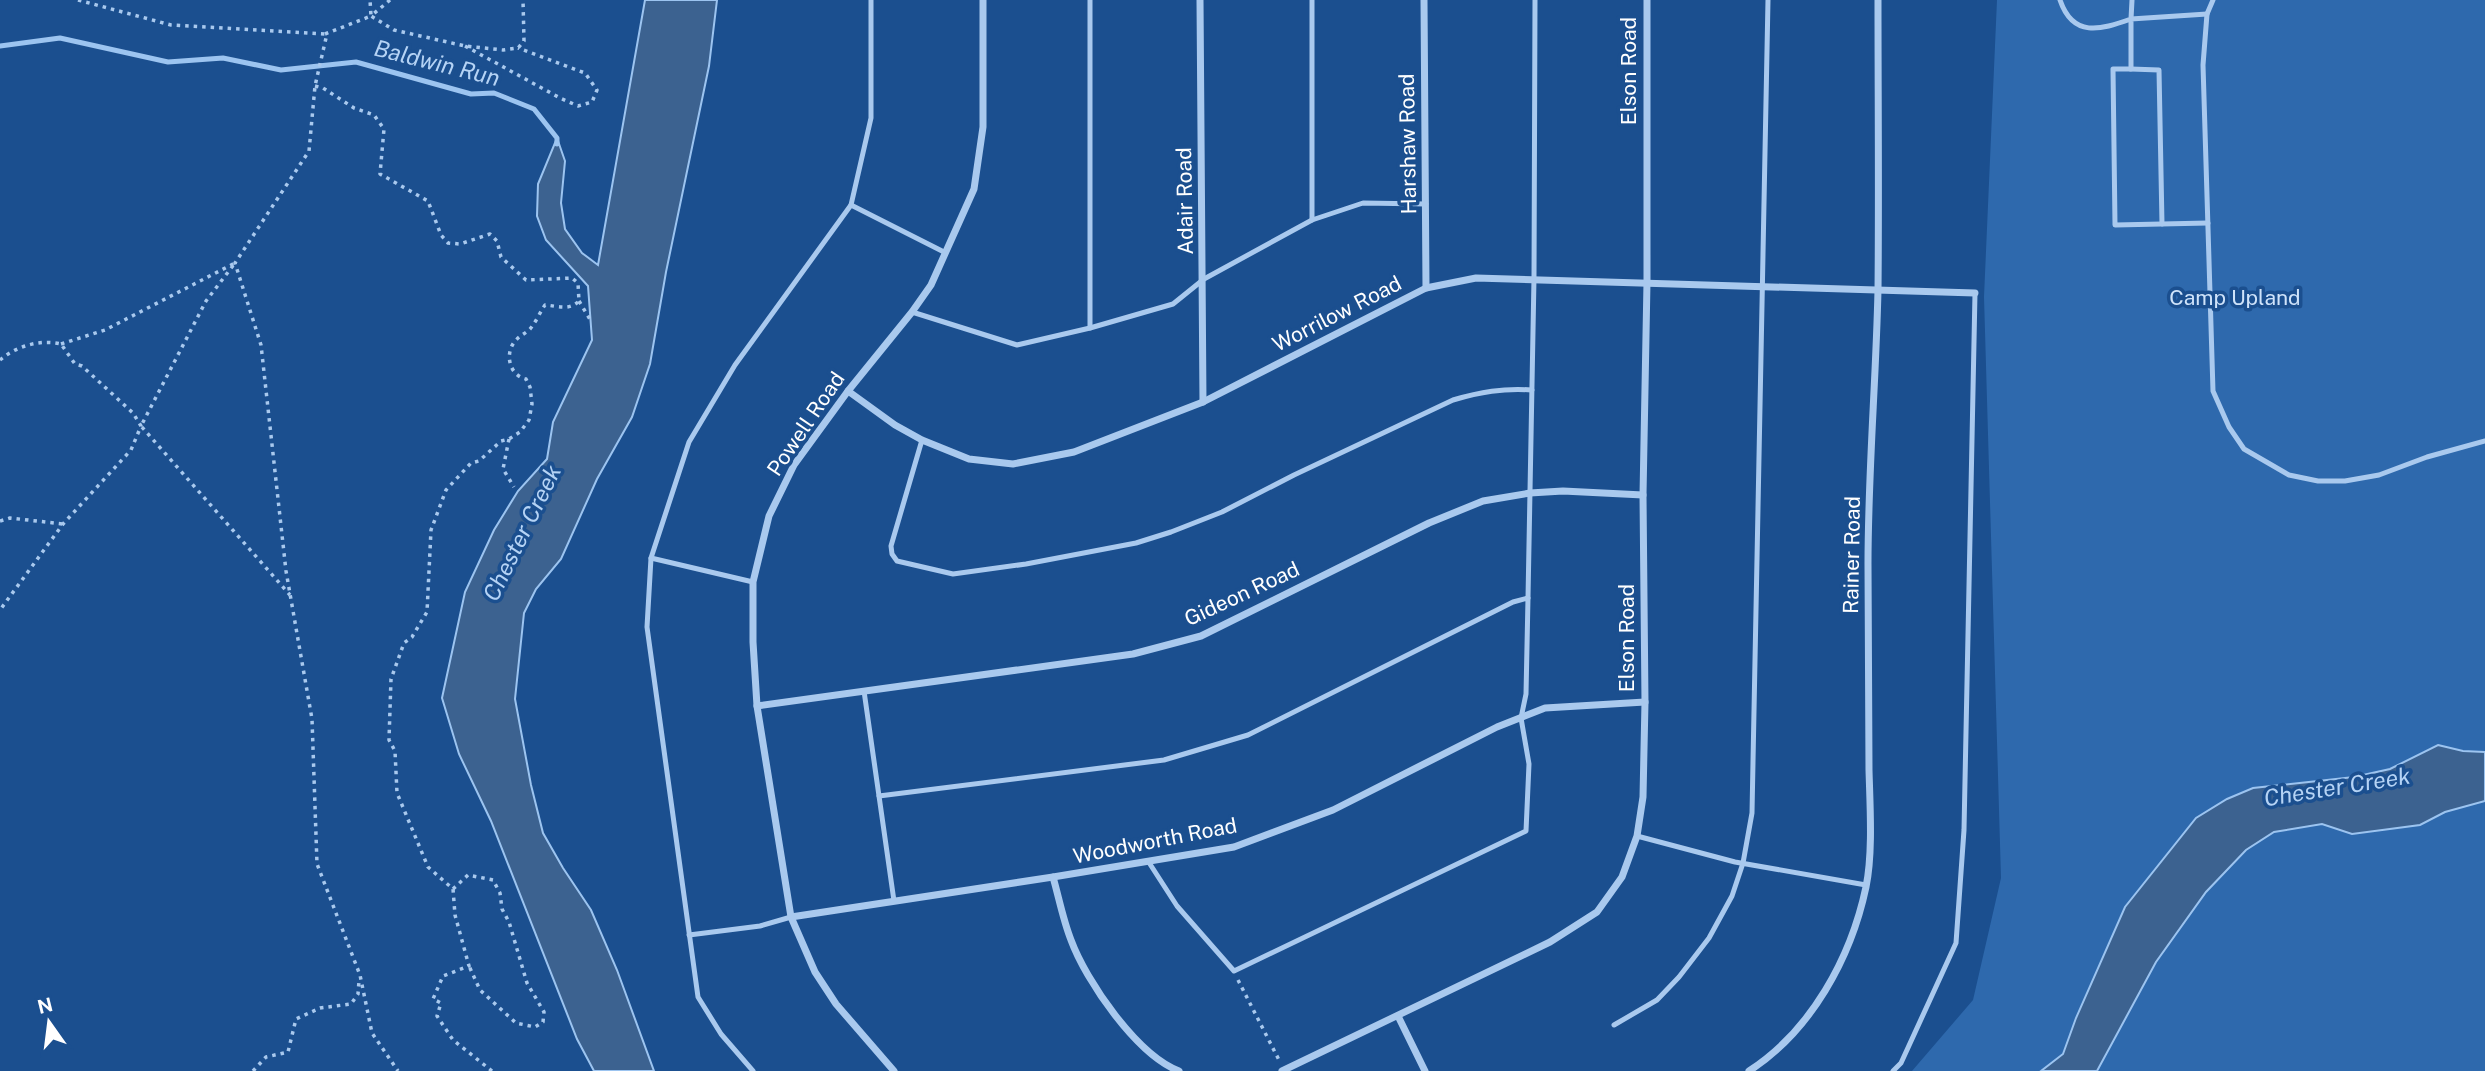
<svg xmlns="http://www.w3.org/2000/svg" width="2485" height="1071" font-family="'Public Sans',sans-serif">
	<rect width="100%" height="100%" fill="#1b4f8f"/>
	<path fill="#2e69ad" d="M1997,0H2485V1071H1912L1973,1000L2001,878L1984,297Z"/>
	<g fill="#3c6290" stroke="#9cc4f0" stroke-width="2">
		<path d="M645,0H717L709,66L666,272L650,364L632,417L597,479L561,559L536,589L524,613L515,699L531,785L543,833L563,868L591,910L617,970L654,1071H594L577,1039L491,821L459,754L442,698L465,592L494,530L518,491L547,459L553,422L592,340L588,286L546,240L537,216L538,184L557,138L565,161L561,203L565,229L582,253L598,265Z"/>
		<path d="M2438,745L2463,751L2485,752V801L2445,812L2420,825L2352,834L2322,824L2274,832L2246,850L2206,892L2156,962L2097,1071H2041L2063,1054L2076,1018L2125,907L2196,818L2227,799L2253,788L2354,777L2390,769Z"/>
	</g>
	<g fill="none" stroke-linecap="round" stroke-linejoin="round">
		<path stroke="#9cc4f0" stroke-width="5" d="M0,46L60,38L168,62L223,58L281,70L356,62L471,94L494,93L534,109L557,138V144"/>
		<g stroke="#a9c9ee" stroke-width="3.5" stroke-dasharray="3.5 5" stroke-linecap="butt">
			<path d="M78,0L171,25L325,34L326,38L315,86L309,151L235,263L261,345L286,571L312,719L317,864L360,975L372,1033L398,1071"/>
			<path d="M390,0L371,16L394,30L465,46L503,50L518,48L524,41L523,0"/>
			<path d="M325,34L371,16L370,0"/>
			<path d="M465,46L560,98L578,106L592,102L597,90L585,73L518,48"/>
			<path d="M315,86L323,88L354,108L374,115L384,129L380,174L428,201L441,235L448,243L460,244L490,234L497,241L501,257L526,280L572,278L578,283L579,301C569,311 558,306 545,305C540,312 536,322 530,329C526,333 521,335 517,339C504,351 508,375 526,379L530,387L532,404L529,420L520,432L509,439L501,441L479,461L471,463L446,490L431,530L427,612L412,637L404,643L391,679L389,740L395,751L397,793L428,867L453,889L455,915L469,966L443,976L433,999L441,1003L437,1016L453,1040L492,1071"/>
			<path d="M579,301L591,321"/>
			<path d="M61,344L105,330L235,263L206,301L141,426L290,595"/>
			<path d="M0,360C16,346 41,339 61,344L75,364L82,366L133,413L141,426L131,450L63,524L0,610"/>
			<path d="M509,439L503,469L514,487"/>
			<path d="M0,521L10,518L63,524"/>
			<path d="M453,889L468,875L493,880L500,893L502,909L509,922L527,983L544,1012L543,1022L535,1027L516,1023L480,990L469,966"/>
			<path d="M1238,980L1279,1060"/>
			<path d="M253,1071L266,1057L288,1052L296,1019L320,1008L351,1004L358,994L359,981"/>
		</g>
		<g stroke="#a9c9ee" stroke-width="5">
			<path d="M1090,0V328"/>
			<path d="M2060,0C2073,38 2100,30 2131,19L2132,0"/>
			<path d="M2213,0L2207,14L2203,65L2213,391L2229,427L2244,449L2289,475L2318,481H2345L2379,475L2427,457L2485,441"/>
			<path d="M2207,14L2131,19V69H2113L2115,225L2208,223"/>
			<path d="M2131,69L2159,70L2162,224"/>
			<path d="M851,205L944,252"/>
			<path d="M1312,220V0"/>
			<path d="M912,312L1017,345L1090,328L1173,304L1204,279L1312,220L1363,203L1426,204"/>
			<path d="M922,440L891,546L892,554L897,561L953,574L1026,564L1136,543L1171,532L1222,512L1294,475L1453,400C1480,392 1503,388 1532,390"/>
			<path d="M651,558L753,582"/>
			<path d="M864,691L894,901"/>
			<path d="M879,796L1164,760L1248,735L1513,602L1528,598"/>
			<path d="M1637,836L1735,862L1866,885"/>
			<path d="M1148,861L1177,906L1234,971L1526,831L1529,764L1521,718L1526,694L1528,598L1534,278L1535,0"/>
			<path d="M689,935L760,926L791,917"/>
			<path d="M1614,1025L1657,1000L1679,977L1709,938L1732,896L1743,863L1752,813L1768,0"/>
			<path d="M753,1071L721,1034L698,997L647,627L651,558L689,442L735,365L851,205L871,118V0"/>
			<path d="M1893,1071L1901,1063L1956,943L1964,830L1975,293"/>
		</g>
		<g stroke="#a9c9ee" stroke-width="7">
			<path d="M1200,0L1203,402"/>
			<path d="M1424,0L1426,288"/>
			<path d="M848,391L895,425L922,440L969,459L1013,464L1074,452L1203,402L1426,288L1476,278L1975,293"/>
			<path d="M757,706L1133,654L1201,636L1429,523L1483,501L1530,493L1563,491L1643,495"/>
			<path d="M1053,877C1059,898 1063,920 1071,940C1086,981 1137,1055 1179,1071"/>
			<path d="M791,917L1053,877L1234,847L1333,810L1497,727L1545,708L1645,702"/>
			<path d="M1398,1016L1425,1071"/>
			<path d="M894,1071L836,1004L815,972L791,917L757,706L753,642V582L769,516L794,465L848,391L912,312L931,285L974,189L983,127V0"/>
			<path d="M1282,1071L1550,942L1597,912L1622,877L1637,836L1643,797L1645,702L1643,495L1647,282V0"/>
			<path d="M1749,1071C1811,1031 1851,958 1866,887C1873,853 1870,806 1869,770C1869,701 1868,632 1868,564C1868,472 1876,381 1878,290C1879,194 1878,97 1878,0"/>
		</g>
	</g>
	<g text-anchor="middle" stroke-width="7" stroke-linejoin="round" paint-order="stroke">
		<g font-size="21" fill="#fff" stroke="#1b4f8f">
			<text transform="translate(1629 71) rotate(-90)" y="7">Elson Road</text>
			<text transform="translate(1408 144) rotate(-91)" y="7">Harshaw Road</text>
			<text transform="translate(1185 201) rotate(-91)" y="7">Adair Road</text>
			<text transform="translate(1337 314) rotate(-27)" y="7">Worrilow Road</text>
			<text transform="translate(806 424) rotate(-56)" y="7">Powell Road</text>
			<text transform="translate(1852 555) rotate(-89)" y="7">Rainer Road</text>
			<text transform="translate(1242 594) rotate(-25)" y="7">Gideon Road</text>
			<text transform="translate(1627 638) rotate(-90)" y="7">Elson Road</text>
			<text transform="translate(1155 841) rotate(-11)" y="7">Woodworth Road</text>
		</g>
		<g font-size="21" fill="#cfe3fa" stroke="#1b4f8f">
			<text x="2235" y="305">Camp Upland</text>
		</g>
		<g font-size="23" font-style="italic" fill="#b5d3f5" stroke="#1b4f8f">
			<text transform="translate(437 63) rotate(14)" y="8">Baldwin Run</text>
			<text transform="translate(522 533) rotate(-64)" y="8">Chester Creek</text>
			<text transform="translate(2337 787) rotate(-9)" y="8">Chester Creek</text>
		</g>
	</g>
	<g transform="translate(49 1022) rotate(346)" stroke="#1b4f8f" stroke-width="5" paint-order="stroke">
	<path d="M0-5L12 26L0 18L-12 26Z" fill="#ffffff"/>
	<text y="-10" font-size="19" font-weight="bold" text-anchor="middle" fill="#ffffff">N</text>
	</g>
</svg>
